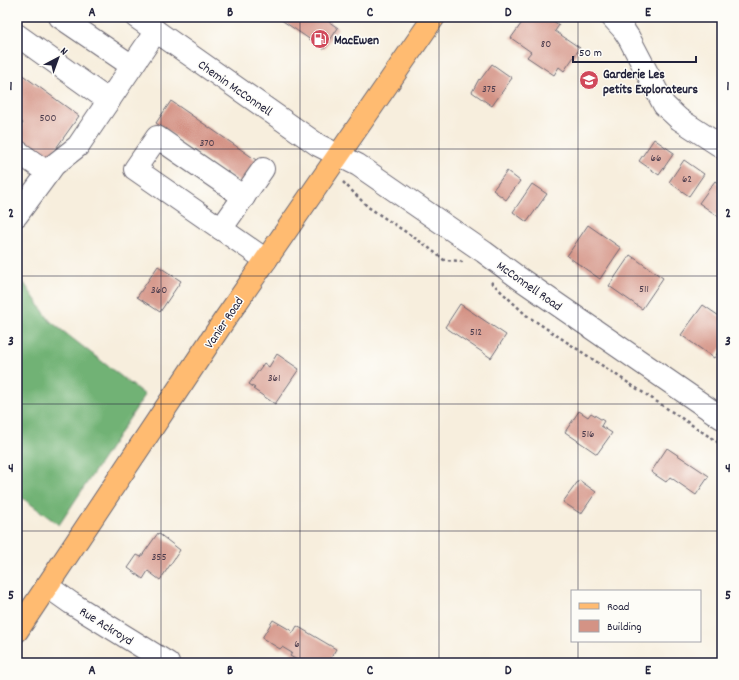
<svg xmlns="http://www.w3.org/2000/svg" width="739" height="680" font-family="Dekko,sans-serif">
	<rect width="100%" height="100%" fill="#fdfcf7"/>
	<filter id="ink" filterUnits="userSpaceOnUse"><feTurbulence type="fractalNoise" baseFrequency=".025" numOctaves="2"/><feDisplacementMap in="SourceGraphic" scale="8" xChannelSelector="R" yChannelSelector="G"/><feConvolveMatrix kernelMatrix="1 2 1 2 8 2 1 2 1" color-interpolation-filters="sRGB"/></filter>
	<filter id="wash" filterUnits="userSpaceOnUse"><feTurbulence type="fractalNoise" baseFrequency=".012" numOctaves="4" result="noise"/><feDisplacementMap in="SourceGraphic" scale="16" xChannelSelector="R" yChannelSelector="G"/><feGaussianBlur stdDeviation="0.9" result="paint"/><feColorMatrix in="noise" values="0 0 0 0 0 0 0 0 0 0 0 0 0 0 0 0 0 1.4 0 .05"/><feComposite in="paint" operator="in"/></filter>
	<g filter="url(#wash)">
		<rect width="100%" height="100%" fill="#f7eedd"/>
		<path fill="#71b274" stroke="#4a6a58" d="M17,273L50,321L145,395L59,525L17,494Z"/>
		<g id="blocks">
			<g fill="#d49385">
				<path d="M277,17H322L338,28L324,49Z"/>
				<path d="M526,17H547L559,25L555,31L580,48L564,71L559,67L554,75L527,57L531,52L511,38Z"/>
				<path d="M492,64L512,78L492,106L472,92L479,79L480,80Z"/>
				<path d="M17,71L79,116L44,165L17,145V132L23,123L17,118Z"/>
				<path d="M171,101L259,162L244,184L156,123Z"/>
				<path d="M654,139L674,153L659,175L639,161Z"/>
				<path d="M684,160L704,174L689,196L669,182Z"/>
				<path d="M507,171L520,181L506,200L493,190Z"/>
				<path d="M715,181L722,186V213L719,217L699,203Z"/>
				<path d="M532,184L547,194L527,222L513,212Z"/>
				<path d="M588,225L621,248L600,279L567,256Z"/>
				<path d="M630,255L663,278L642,309L609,286Z"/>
				<path d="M158,266L181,281L160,312L137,297Z"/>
				<path d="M460,304L506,335L491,358L445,327Z"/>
				<path d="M703,305L722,318V347L714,358L681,335Z"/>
				<path d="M277,354L299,369L275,404L253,389L255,388L249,384L264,363L269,367Z"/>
				<path d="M579,411L588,417L591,413L604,421L601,426L612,433L597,454L565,432Z"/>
				<path d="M667,448L709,476L696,495L670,477L666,482L651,472Z"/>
				<path d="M579,480L596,492L581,514L563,502Z"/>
				<path d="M158,533L180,550L160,580L148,571L143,579L128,568L137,555L141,557Z"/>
				<path d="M273,620L292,631L291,632L293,633L297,626L336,649L328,663H302L290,656L292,653L282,647L280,649L262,638Z"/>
			</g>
		</g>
	</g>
	<g filter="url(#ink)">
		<use href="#blocks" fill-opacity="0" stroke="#6d6974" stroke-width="1"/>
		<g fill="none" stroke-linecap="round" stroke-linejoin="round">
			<g stroke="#6d6974" stroke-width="24">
				<g id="minor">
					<path d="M60,17L132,66"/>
					<path d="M136,17L318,145L358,165L484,252L519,278L722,418"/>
					<path d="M612,17L623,29L629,38L664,105L679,119L722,147"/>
					<path d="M17,35L109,101"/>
					<path d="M17,151L48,173"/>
					<path d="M244,197L157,137L135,169L266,260"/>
					<path d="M17,215L54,165L78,146L156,31"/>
					<path d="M221,229L263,169"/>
					<path d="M47,586L71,603L168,663"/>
				</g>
			</g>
			<g stroke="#6d6974" stroke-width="24">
				<path id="major" d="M17,631L223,322L434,17"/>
			</g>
			<g stroke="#6d6974" stroke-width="2.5" stroke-dasharray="3 3" stroke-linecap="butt">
				<path d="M343,182L368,207L424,244L444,260L460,261L464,263"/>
				<path d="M491,282L526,315L722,445"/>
			</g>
			<use href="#minor" stroke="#fff" stroke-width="22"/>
			<use href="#major" stroke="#ffbb71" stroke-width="22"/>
		</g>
	</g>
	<path fill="none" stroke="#22223b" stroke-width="1" stroke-opacity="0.55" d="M161,17V663M300,17V663M439,17V663M578,17V591M17,149H722M17,276H722M17,404H722M17,531H722M578,641V663"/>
	<defs>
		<g id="fuel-disc" transform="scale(1)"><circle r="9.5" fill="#d1495b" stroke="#fdfcf7"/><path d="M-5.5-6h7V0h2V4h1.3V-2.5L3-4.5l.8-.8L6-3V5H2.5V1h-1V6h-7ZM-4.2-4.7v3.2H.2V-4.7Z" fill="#fff"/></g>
		<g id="school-disc" transform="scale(1)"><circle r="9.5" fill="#d1495b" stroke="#fdfcf7"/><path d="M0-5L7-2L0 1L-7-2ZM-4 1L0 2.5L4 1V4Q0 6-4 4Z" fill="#fff"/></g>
	</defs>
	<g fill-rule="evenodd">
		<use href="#fuel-disc" x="320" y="39"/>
		<use href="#school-disc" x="589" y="80"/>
	</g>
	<g text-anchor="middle" stroke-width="3" stroke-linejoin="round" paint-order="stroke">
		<g font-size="11" fill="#4e3e4e">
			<text x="546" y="47">80</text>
			<text x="489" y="92">375</text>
			<text x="48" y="121">500</text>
			<text x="207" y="146">370</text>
			<text x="656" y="161">66</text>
			<text x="687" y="182">62</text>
			<text x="644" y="292">511</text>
			<text x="159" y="293">360</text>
			<text x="476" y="335">512</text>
			<text x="274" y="381">361</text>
			<text x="588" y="437">516</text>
			<text x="159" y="560">355</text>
			<text x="297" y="647">6</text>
		</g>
		<g font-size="13" font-weight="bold" fill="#22223b" stroke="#fdfcf7" text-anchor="start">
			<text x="334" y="44">MacEwen</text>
			<text x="603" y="78">Garderie Les<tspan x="603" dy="15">petits Explorateurs</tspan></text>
		</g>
		<g font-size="13" fill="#22223b" stroke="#fdfcf7">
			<text transform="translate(236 87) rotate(35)" y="5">Chemin McConnell</text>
			<text transform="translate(530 285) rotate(35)" y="5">McConnell Road</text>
			<text transform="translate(223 322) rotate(-56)" y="5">Vanier Road</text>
			<text transform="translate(107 625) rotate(32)" y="5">Rue Ackroyd</text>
		</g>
	</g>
	<rect width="739" height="680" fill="none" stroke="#fdfcf7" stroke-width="44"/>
	<rect x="571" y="590" width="130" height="52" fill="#fdfcf7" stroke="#a5a5ac"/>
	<rect x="579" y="603" width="20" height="6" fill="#ffbb71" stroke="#a5a5ac"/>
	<text x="607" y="610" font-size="12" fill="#22223b">Road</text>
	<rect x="579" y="620" width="20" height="12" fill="#d49385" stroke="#a5a5ac"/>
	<text x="607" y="630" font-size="12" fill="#22223b">Building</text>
	<g transform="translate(58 58) rotate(41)" stroke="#fdfcf7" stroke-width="3" paint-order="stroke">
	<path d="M0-3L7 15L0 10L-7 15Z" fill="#22223b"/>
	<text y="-6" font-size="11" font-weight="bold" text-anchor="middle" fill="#22223b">N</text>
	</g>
	<path d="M573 56v6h123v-6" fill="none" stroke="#22223b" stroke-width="2"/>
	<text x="579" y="56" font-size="12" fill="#22223b" stroke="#fdfcf7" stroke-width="3" paint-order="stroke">50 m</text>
	<rect x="22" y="22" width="695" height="636" fill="none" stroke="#22223b" stroke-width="1.5"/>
	<g font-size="13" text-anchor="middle" font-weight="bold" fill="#22223b">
		<text x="92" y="16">A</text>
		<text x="230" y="16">B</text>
		<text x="370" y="16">C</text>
		<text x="508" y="16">D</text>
		<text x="648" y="16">E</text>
		<text x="11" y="90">1</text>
		<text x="728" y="90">1</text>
		<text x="11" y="217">2</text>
		<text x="728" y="217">2</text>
		<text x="11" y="345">3</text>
		<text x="728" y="345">3</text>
		<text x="11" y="472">4</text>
		<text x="728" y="472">4</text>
		<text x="11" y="599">5</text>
		<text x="728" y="599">5</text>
		<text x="92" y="674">A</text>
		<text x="230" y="674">B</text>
		<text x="370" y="674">C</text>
		<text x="508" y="674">D</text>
		<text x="648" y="674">E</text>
	</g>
</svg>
